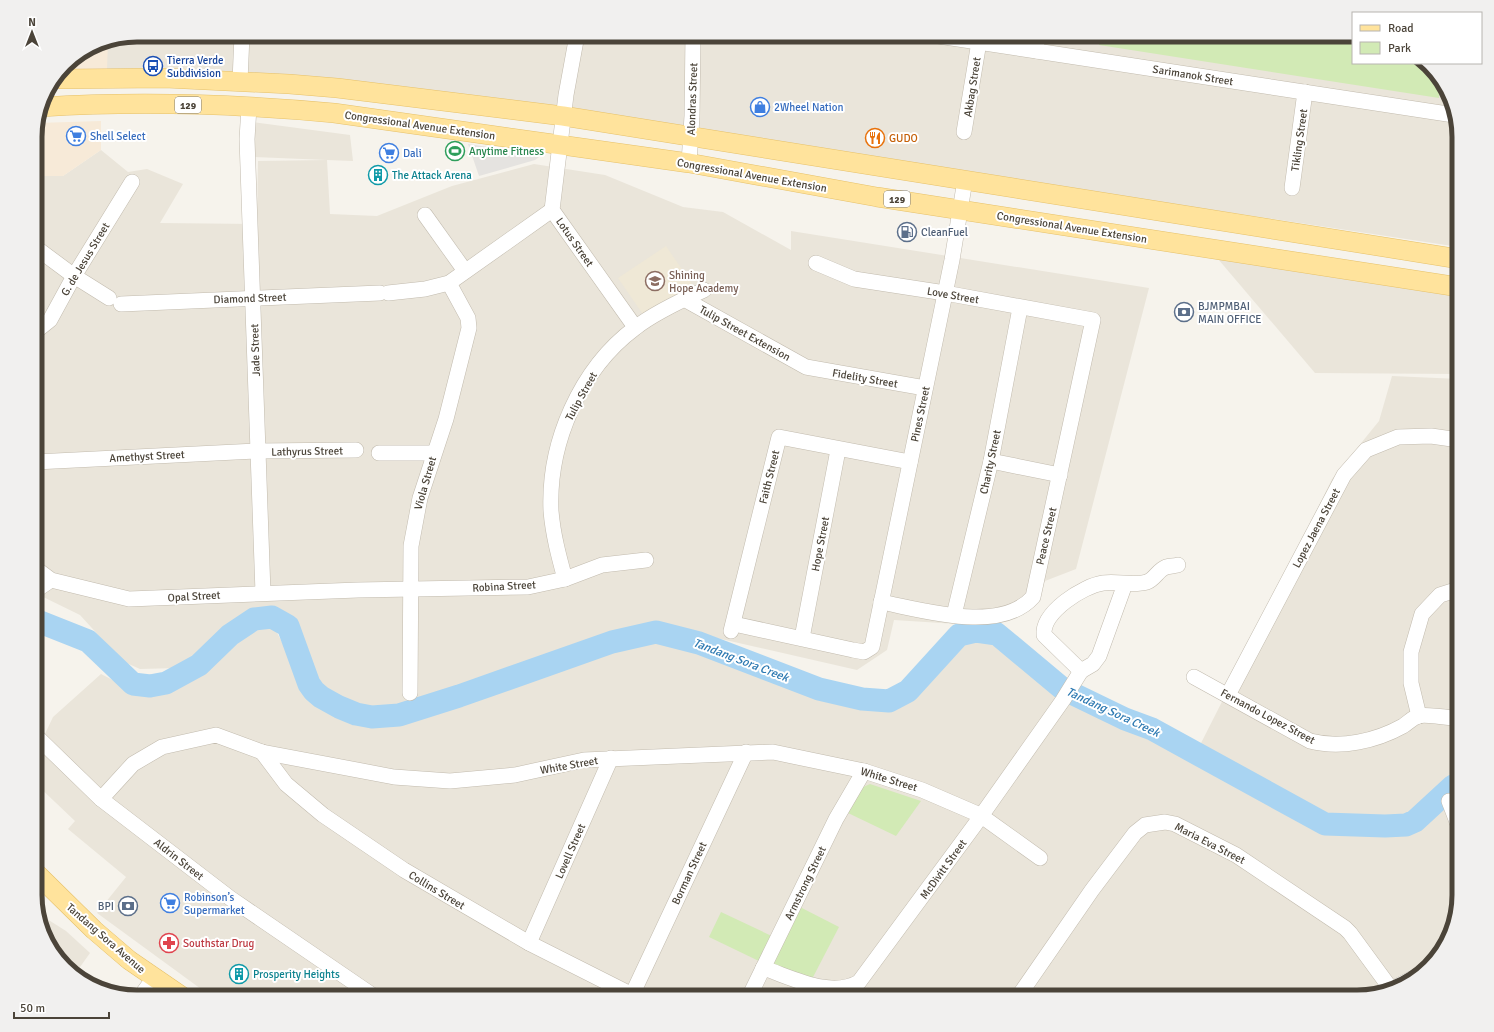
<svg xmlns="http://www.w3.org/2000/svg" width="1494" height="1032" font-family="Signika,sans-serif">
	<rect width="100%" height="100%" fill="#f6f3ec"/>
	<g fill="#eae5da">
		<path d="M137,35H1353V63H1423L1448,92L1459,137V247L1227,212L174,70H61L65,65L98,43Z"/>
		<path d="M252,122L350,135L353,161L327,160L330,214L377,216L452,186L534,164L605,175L683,207L723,212L791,250V231L1149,288L1076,569L1045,581L1028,607L988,626L894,620L887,650L857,670L721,639L649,629L412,706L347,707L315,689L289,625L274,616L254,614L178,668L140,669L122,661L80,615L35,593V176H63L101,150L128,172L147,169L183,184L160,223L257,224L258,161L327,160L254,157Z"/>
		<path d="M1218,259L1459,293V374L1315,373Z"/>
		<path d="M1392,376L1459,379V895L1442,952L1402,986L1357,997H212L97,913L126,877L68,829L75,821L35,783V755L53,717L101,674L140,694L181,683L241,631L272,623L310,696L348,714L383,726L512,677L606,645L631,640L662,638L770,678L826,695L900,706L961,635L980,636L995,639L1054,692L1120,724L1198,749L1267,613L1332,479L1379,421Z"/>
		<path d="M39,914L66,931L90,953L75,974L49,946Z"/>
	</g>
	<g fill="#f7ead8">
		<path d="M108,41L107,69L61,70L65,65L98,43Z"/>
		<path d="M101,121V150L63,176H35V130L37,123Z"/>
	</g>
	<path fill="#efe8d6" d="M666,246L692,284L644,316L618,278Z"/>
	<g fill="#d2eab5">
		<path d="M1100,35H1353V63H1423L1440,82L1439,98L1099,45Z"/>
		<path d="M870,784L921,801L896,836L848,813L861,788Z"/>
		<path d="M798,906L839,927L811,981L767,967Z"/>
		<path d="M721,912L776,938L763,963L709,937Z"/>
	</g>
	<path fill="#e5e3e0" d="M468,144L542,155L535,160L479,176Z"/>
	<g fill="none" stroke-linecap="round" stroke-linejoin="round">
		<path stroke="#a9d4f2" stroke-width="23" d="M35,620L88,641L133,684L150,686L166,683L199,665L230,635L254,619L272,617L288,626L309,684L314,691L321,697L339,707L356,714L372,717L399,715L459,696L612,642L656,632L699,643L819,689L862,699L889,701L908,691L959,635L976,631L997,634L1063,689L1125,719L1152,729L1325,824L1385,826L1406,825L1415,821L1453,786H1459"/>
		<g stroke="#c2bbae" stroke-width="16">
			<g id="minor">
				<path d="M577,35L566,95L552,210L635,327"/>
				<path d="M932,35L1454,115"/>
				<path d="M1036,35L1037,51"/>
				<path d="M240,81L242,35"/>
				<path d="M249,107L247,139L263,593"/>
				<path d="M964,132L979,42"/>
				<path d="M689,163L692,116L693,35"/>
				<path d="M1292,188L1305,92"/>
				<path d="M425,215L465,271"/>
				<path d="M35,247L74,276L109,298"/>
				<path d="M816,263L854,279L945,293L1093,320L1033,597C1000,634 923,610 881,602"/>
				<path d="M388,293L425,289L449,283L552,210"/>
				<path d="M684,299L806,367L925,388"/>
				<path d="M121,304L380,293"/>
				<path d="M35,332L50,320L74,276L132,182"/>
				<path d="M379,453H434"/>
				<path d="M991,461L1060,475"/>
				<path d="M35,462L258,451L356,450"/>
				<path d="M35,568L51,580L129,599L358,590L528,587L565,579L602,565L646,560"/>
				<path d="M565,579C559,557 553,535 551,511C548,443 580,369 635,328C654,313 682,300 704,290"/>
				<path d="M1125,584L1099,656L1093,664L1081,671L1044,635C1042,612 1083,586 1103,583C1118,581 1133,586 1147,582C1155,579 1158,570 1166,567C1170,566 1174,566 1178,565"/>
				<path d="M35,591L51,580"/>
				<path d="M954,615L991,461L1020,308"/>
				<path d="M734,624L853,650L864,652L872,647L952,260L965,180"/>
				<path d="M731,631L779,437L910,462"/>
				<path d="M802,638L838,450"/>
				<path d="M1194,677L1310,741C1341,749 1376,741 1403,726C1408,723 1413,717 1419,716C1425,714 1451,718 1459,719"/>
				<path d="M410,693L411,546L420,498L446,419L469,328L468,318L449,283"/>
				<path d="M1228,695L1344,475L1366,450L1398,437L1431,436L1459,440"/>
				<path d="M1419,716L1411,683V652L1422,614L1440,595L1459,589"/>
				<path d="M35,735L101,799L230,898L375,997"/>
				<path d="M262,752L286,784L323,815L404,870L529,943L636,997"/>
				<path d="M101,799L133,764L162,747L216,735L262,752L394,777L450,781L515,775L584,760L773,752L864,771L922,790L980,815L1040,858"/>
				<path d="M1449,801L1459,827"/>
				<path d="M529,943L611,758"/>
				<path d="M763,968C791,977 831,999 859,982L974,826L1063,700L1081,671"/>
				<path d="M1394,988L1411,979"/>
				<path d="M632,995L746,752"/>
				<path d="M140,997L154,978"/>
				<path d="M749,997L836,819L864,771"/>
				<path d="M1018,997L1092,890L1135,833L1145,825L1165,822L1175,824L1236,855L1345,928L1350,933L1391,989"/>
			</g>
		</g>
		<g stroke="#e6c16a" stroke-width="20">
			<g id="major">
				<path d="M55,79L165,78L289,84L337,88L563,116L1459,259"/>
				<path d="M41,107C138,101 237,104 334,113L689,163L877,197L1459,287"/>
				<path d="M35,872L94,930L129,960L183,997"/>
			</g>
		</g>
		<use href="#minor" stroke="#fff" stroke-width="15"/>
		<use href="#major" stroke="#ffe39c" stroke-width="19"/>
	</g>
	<defs>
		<g id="bus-ring" transform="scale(1)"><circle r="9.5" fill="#fff" stroke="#1a4fb4" stroke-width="1.5"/><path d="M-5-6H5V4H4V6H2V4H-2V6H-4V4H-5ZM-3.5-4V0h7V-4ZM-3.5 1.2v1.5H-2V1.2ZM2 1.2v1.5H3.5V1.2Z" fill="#1a4fb4"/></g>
		<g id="shop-ring" transform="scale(1)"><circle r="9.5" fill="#fff" stroke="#3f7fe0" stroke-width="1.5"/><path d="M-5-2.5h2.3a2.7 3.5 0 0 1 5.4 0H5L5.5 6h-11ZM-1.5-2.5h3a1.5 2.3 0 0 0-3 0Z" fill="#3f7fe0"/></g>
		<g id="supermarket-ring" transform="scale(1)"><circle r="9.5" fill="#fff" stroke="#3f7fe0" stroke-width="1.5"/><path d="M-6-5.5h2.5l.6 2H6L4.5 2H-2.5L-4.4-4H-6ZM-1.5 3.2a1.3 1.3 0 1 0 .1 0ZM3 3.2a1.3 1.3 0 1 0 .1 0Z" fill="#3f7fe0"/></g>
		<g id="restaurant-ring" transform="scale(1)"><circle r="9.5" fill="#fff" stroke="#e8710a" stroke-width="1.5"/><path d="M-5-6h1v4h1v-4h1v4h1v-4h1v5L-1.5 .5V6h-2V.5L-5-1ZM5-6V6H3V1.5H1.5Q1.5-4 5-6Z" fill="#e8710a"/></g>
		<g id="stadium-ring" transform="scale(1)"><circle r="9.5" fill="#fff" stroke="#2e9e5b" stroke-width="1.5"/><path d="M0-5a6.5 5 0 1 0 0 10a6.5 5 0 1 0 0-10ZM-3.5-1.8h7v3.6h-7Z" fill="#2e9e5b"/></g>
		<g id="building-ring" transform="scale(1)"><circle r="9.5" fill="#fff" stroke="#0f9aa8" stroke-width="1.5"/><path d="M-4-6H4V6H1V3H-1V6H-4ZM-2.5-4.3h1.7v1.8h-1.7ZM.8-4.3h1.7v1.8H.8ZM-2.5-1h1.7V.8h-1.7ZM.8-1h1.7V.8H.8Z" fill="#0f9aa8"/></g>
		<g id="fuel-ring" transform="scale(1)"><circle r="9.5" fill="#fff" stroke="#5c6f8a" stroke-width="1.5"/><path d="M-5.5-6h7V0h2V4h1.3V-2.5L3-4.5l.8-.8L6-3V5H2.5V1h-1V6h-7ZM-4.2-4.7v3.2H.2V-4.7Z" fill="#5c6f8a"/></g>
		<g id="school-ring" transform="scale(1)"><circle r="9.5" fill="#fff" stroke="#8d6e63" stroke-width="1.5"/><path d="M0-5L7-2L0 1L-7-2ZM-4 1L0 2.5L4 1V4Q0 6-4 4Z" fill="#8d6e63"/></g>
		<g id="bank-ring" transform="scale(1)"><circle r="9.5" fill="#fff" stroke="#5c6f8a" stroke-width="1.5"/><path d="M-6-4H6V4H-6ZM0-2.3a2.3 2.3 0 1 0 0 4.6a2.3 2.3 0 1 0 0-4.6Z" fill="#5c6f8a"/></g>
		<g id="pharmacy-ring" transform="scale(1)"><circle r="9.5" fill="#fff" stroke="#e0444e" stroke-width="1.5"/><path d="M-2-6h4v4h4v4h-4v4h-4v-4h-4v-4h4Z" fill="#e0444e"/></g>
	</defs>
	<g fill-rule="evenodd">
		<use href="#bus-ring" x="153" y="66"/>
		<use href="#shop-ring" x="760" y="107"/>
		<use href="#supermarket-ring" x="76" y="136"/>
		<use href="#restaurant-ring" x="875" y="138"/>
		<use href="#stadium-ring" x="455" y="151"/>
		<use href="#supermarket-ring" x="389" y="153"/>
		<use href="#building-ring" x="378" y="175"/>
		<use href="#fuel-ring" x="907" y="232"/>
		<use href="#school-ring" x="655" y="281"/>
		<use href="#bank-ring" x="1184" y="312"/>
		<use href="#supermarket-ring" x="170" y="903"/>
		<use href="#bank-ring" x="128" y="906"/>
		<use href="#pharmacy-ring" x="169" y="943"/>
		<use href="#building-ring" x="239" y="974"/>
	</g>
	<g text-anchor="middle" stroke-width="4" stroke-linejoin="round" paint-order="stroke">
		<g fill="#fff" stroke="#817c74" stroke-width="1">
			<rect x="175" y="97" width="26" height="16" rx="3"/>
			<rect x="884" y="191" width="26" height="16" rx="3"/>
		</g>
		<g font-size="10" font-weight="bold" fill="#4b4439">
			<text x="188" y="109">129</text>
			<text x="897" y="203">129</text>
		</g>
		<g font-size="11" fill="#164399" stroke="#fff" text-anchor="start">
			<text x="167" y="64">Tierra Verde<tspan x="167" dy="13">Subdivision</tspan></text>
		</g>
		<g font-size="11" fill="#4b4439" stroke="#fff">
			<text transform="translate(1193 75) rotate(9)" y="4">Sarimanok Street</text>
			<text transform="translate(972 87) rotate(-81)" y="4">Akbag Street</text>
			<text transform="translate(692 99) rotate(-88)" y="4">Alondras Street</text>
			<text transform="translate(420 125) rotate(8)" y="4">Congressional Avenue Extension</text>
			<text transform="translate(1299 140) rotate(-82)" y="4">Tikling Street</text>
			<text transform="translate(752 175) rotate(10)" y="4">Congressional Avenue Extension</text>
			<text transform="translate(1072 227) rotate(9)" y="4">Congressional Avenue Extension</text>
			<text transform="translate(575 242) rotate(55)" y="4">Lotus Street</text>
			<text transform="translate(85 259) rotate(-59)" y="4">G. de Jesus Street</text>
			<text transform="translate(953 295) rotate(10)" y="4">Love Street</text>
			<text transform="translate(250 298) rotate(-2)" y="4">Diamond Street</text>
			<text transform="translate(745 333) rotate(29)" y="4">Tulip Street Extension</text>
			<text transform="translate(255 350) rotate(-92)" y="4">Jade Street</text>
			<text transform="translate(865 378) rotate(10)" y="4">Fidelity Street</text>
			<text transform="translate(581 396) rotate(-61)" y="4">Tulip Street</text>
			<text transform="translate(920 414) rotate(-78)" y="4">Pines Street</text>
			<text transform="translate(307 451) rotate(-1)" y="4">Lathyrus Street</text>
			<text transform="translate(147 456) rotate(-3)" y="4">Amethyst Street</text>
			<text transform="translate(990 462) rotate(-78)" y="4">Charity Street</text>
			<text transform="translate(769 477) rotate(-76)" y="4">Faith Street</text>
			<text transform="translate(425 483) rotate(-74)" y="4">Viola Street</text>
			<text transform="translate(1316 528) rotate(-62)" y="4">Lopez Jaena Street</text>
			<text transform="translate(1046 536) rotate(-77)" y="4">Peace Street</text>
			<text transform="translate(820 544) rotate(-79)" y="4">Hope Street</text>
			<text transform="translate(504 586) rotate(-3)" y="4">Robina Street</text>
			<text transform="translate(194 596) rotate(-3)" y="4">Opal Street</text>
			<text transform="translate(1268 716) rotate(28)" y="4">Fernando Lopez Street</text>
			<text transform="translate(569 765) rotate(-10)" y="4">White Street</text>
			<text transform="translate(889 779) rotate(17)" y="4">White Street</text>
			<text transform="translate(1210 843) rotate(27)" y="4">Maria Eva Street</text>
			<text transform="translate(570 851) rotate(-66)" y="4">Lovell Street</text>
			<text transform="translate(179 859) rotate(38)" y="4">Aldrin Street</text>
			<text transform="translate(943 869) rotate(-54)" y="4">McDivitt Street</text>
			<text transform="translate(689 873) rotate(-65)" y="4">Borman Street</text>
			<text transform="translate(805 883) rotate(-64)" y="4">Armstrong Street</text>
			<text transform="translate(437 890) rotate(31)" y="4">Collins Street</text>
			<text transform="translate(106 938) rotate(41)" y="4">Tandang Sora Avenue</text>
		</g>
		<g font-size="11" fill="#366cbe" stroke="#fff" text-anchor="start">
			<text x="774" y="111">2Wheel Nation</text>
			<text x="90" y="140">Shell Select</text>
			<text x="403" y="157">Dali</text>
			<text x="184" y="901">Robinson’s<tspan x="184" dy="13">Supermarket</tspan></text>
		</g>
		<g font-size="11" fill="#c56008" stroke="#fff" text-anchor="start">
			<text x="889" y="142">GUDO</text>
		</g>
		<g font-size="11" fill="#27864d" stroke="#fff" text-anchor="start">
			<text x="469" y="155">Anytime Fitness</text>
		</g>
		<g font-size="11" fill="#0d838f" stroke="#fff" text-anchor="start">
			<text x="392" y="179">The Attack Arena</text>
			<text x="253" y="978">Prosperity Heights</text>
		</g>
		<g font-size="11" fill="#4e5e75" stroke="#fff" text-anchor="start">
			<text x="921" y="236">CleanFuel</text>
			<text x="1198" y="310">BJMPMBAI<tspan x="1198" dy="13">MAIN OFFICE</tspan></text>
			<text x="114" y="910" text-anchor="end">BPI</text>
		</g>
		<g font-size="11" fill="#785e54" stroke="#fff" text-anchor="start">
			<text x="669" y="279">Shining<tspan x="669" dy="13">Hope Academy</tspan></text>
		</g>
		<g font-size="11" fill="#be3a42" stroke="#fff" text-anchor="start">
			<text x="183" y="947">Southstar Drug</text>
		</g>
		<g font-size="12" font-style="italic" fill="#2e7ab2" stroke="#fff">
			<text transform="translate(741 660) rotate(21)" y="4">Tandang Sora Creek</text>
			<text transform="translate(1113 712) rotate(25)" y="4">Tandang Sora Creek</text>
		</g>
	</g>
	<path d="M0 0H1494V1032H0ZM137 42H1357A95 95 0 0 1 1452 137V895A95 95 0 0 1 1357 990H137A95 95 0 0 1 42 895V137A95 95 0 0 1 137 42Z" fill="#f1f0ef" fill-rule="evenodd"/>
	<path fill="none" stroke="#4b4439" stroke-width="5" d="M137 42H1357A95 95 0 0 1 1452 137V895A95 95 0 0 1 1357 990H137A95 95 0 0 1 42 895V137A95 95 0 0 1 137 42Z"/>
	<rect x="1352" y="12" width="130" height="52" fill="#ffffff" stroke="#b7b4b0"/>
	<rect x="1360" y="25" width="20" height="6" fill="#ffe39c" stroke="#b7b4b0"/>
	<text x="1388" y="32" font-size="12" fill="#4b4439">Road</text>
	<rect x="1360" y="42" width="20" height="12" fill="#d2eab5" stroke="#b7b4b0"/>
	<text x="1388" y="52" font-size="12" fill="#4b4439">Park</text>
	<g transform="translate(32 32)" stroke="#ffffff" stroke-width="3" paint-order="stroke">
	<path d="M0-3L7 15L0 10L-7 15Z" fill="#4b4439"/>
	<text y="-6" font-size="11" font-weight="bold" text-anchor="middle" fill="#4b4439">N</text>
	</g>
	<path d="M14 1012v6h95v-6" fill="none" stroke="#4b4439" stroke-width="2"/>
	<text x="20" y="1012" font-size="12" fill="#4b4439" stroke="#ffffff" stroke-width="3" paint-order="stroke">50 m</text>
</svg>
